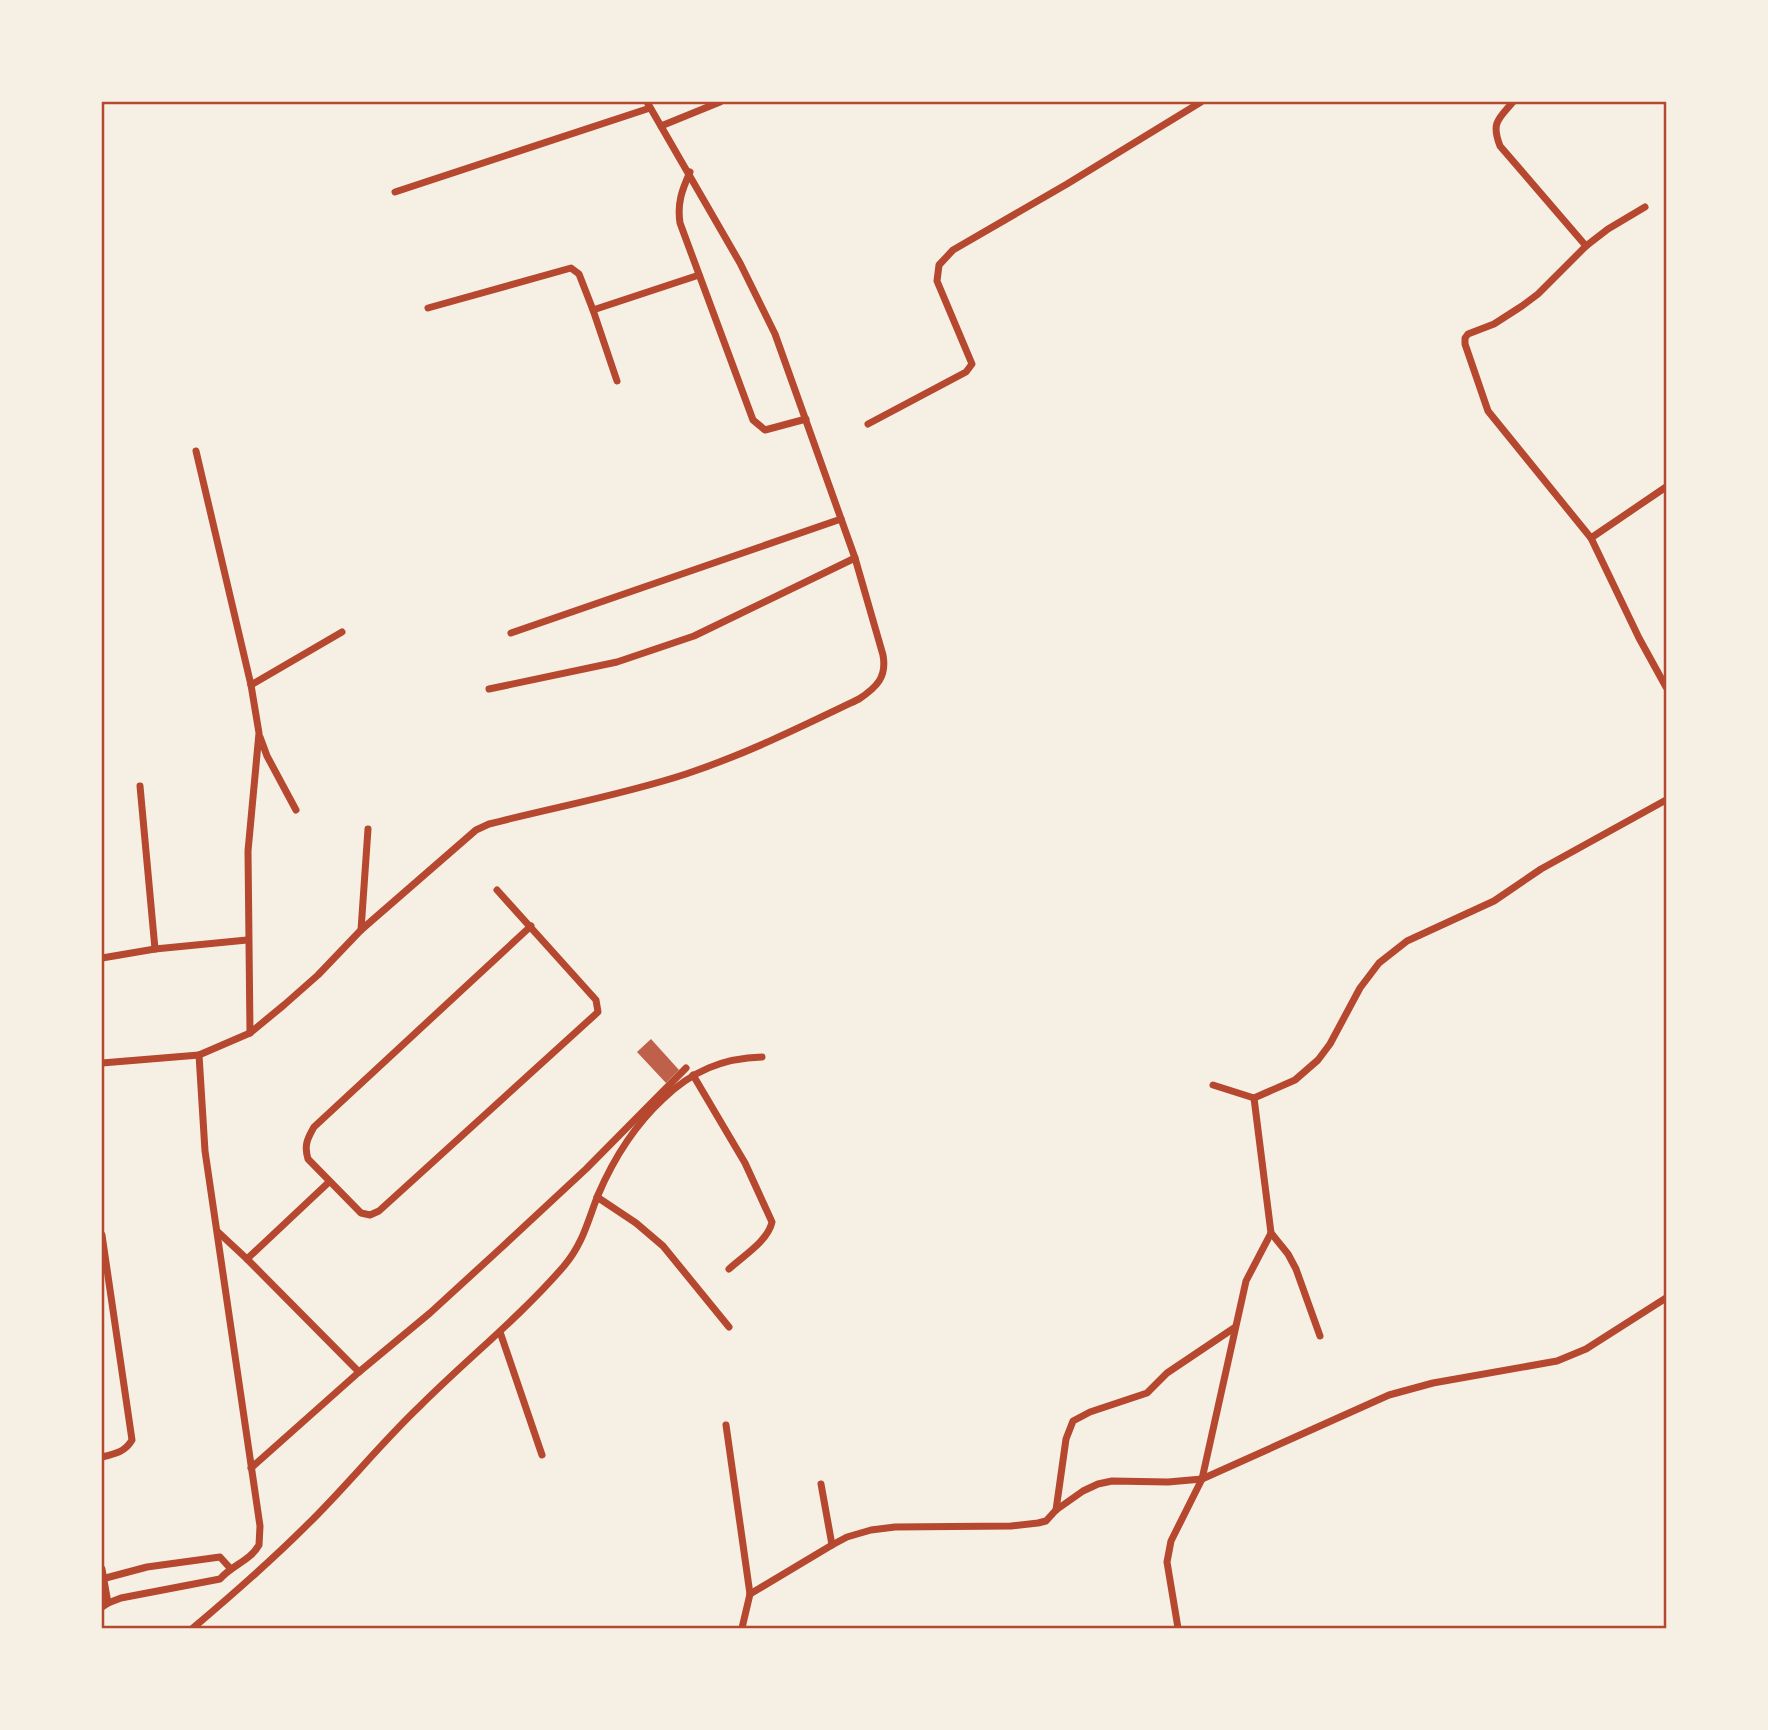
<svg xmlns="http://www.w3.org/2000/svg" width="1768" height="1730" font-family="'Roboto Condensed',sans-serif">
	<rect width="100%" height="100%" fill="#f6efe4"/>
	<path fill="#bf614a" d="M651,1039L679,1070L666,1083L637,1052Z"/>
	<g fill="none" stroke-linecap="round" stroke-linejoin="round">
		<g stroke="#b5482f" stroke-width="7">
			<path d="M1513,102C1498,119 1491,123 1500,146L1586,246"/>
			<path d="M661,126L720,102"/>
			<path d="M690,172C682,190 677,203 680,223L753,420L765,430L806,419"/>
			<path d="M395,192L650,108"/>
			<path d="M1645,207L1608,229L1586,246L1538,294L1522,306L1494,324L1468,334L1465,338V344L1488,411L1591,538L1639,638L1666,687"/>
			<path d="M428,308L571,268L579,274L593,310L699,275"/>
			<path d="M593,310L617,381"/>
			<path d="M868,424L966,372L972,364L937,281L939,265L953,250L1067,184L1201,102"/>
			<path d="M196,451L251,685L259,733L248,851L250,1033"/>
			<path d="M1591,538L1666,487"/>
			<path d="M511,633L841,519"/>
			<path d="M251,685L342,632"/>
			<path d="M489,689L617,662L694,636L855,558"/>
			<path d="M260,737L267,756L296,810"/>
			<path d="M140,786L155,949"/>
			<path d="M497,890L596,1000L598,1012L379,1211L370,1215L361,1213L308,1159C304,1146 307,1139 314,1127L531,926"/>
			<path d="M361,930L368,829"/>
			<path d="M102,958L155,949L247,940"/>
			<path d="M102,1063L199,1055"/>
			<path d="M693,1075L745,1163L772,1222C768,1241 743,1256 729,1269"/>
			<path d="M1213,1085L1254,1098L1295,1080L1318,1060L1330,1044L1360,988L1379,963L1407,941L1494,901L1541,869L1666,800"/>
			<path d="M1254,1098L1271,1233L1288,1254L1296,1269L1320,1336"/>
			<path d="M597,1197L636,1223L663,1246L729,1327"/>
			<path d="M218,1232L247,1259L359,1372"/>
			<path d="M102,1235L132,1440C125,1452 115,1454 102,1457"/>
			<path d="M247,1259L329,1182"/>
			<path d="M500,1332L542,1455"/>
			<path d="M726,1425L750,1594L742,1628"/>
			<path d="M251,1468L359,1372L430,1313L501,1248L586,1169L686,1068"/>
			<path d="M821,1484L832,1545"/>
			<path d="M1056,1510L1066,1439L1073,1421L1090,1412L1147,1393L1167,1373L1234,1328"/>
			<path d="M102,1569L108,1603L102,1607"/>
			<path d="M102,1579L147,1567L220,1557L230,1568"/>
			<path d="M750,1594L832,1545L847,1537L871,1530L895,1527L1011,1526L1038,1523L1046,1521L1056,1510L1083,1491L1098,1484L1112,1481L1168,1482L1202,1479L1389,1395L1433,1383L1557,1361L1586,1349L1666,1298"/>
			<path d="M108,1603L121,1598L220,1579C232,1565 250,1561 259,1545L260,1526L205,1151L199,1055L250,1033L284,1005L318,975L361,930L476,830L489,824C555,807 622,795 686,774C746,754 803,726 859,699C877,687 887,677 883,655L855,558L775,334L740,263L647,102"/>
			<path d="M193,1628C232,1595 271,1561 307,1525C346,1487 380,1444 420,1406C467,1359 520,1317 564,1266C583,1244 588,1220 598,1195C613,1160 635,1125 663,1099C692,1071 723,1058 762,1057"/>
			<path d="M1178,1628L1167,1562L1171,1541L1202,1479L1246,1281L1271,1233"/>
		</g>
	</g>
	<rect width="1768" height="1730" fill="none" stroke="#f6efe4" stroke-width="206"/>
	<rect x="103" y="103" width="1562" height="1524" fill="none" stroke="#b5482f" stroke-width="2.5"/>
</svg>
